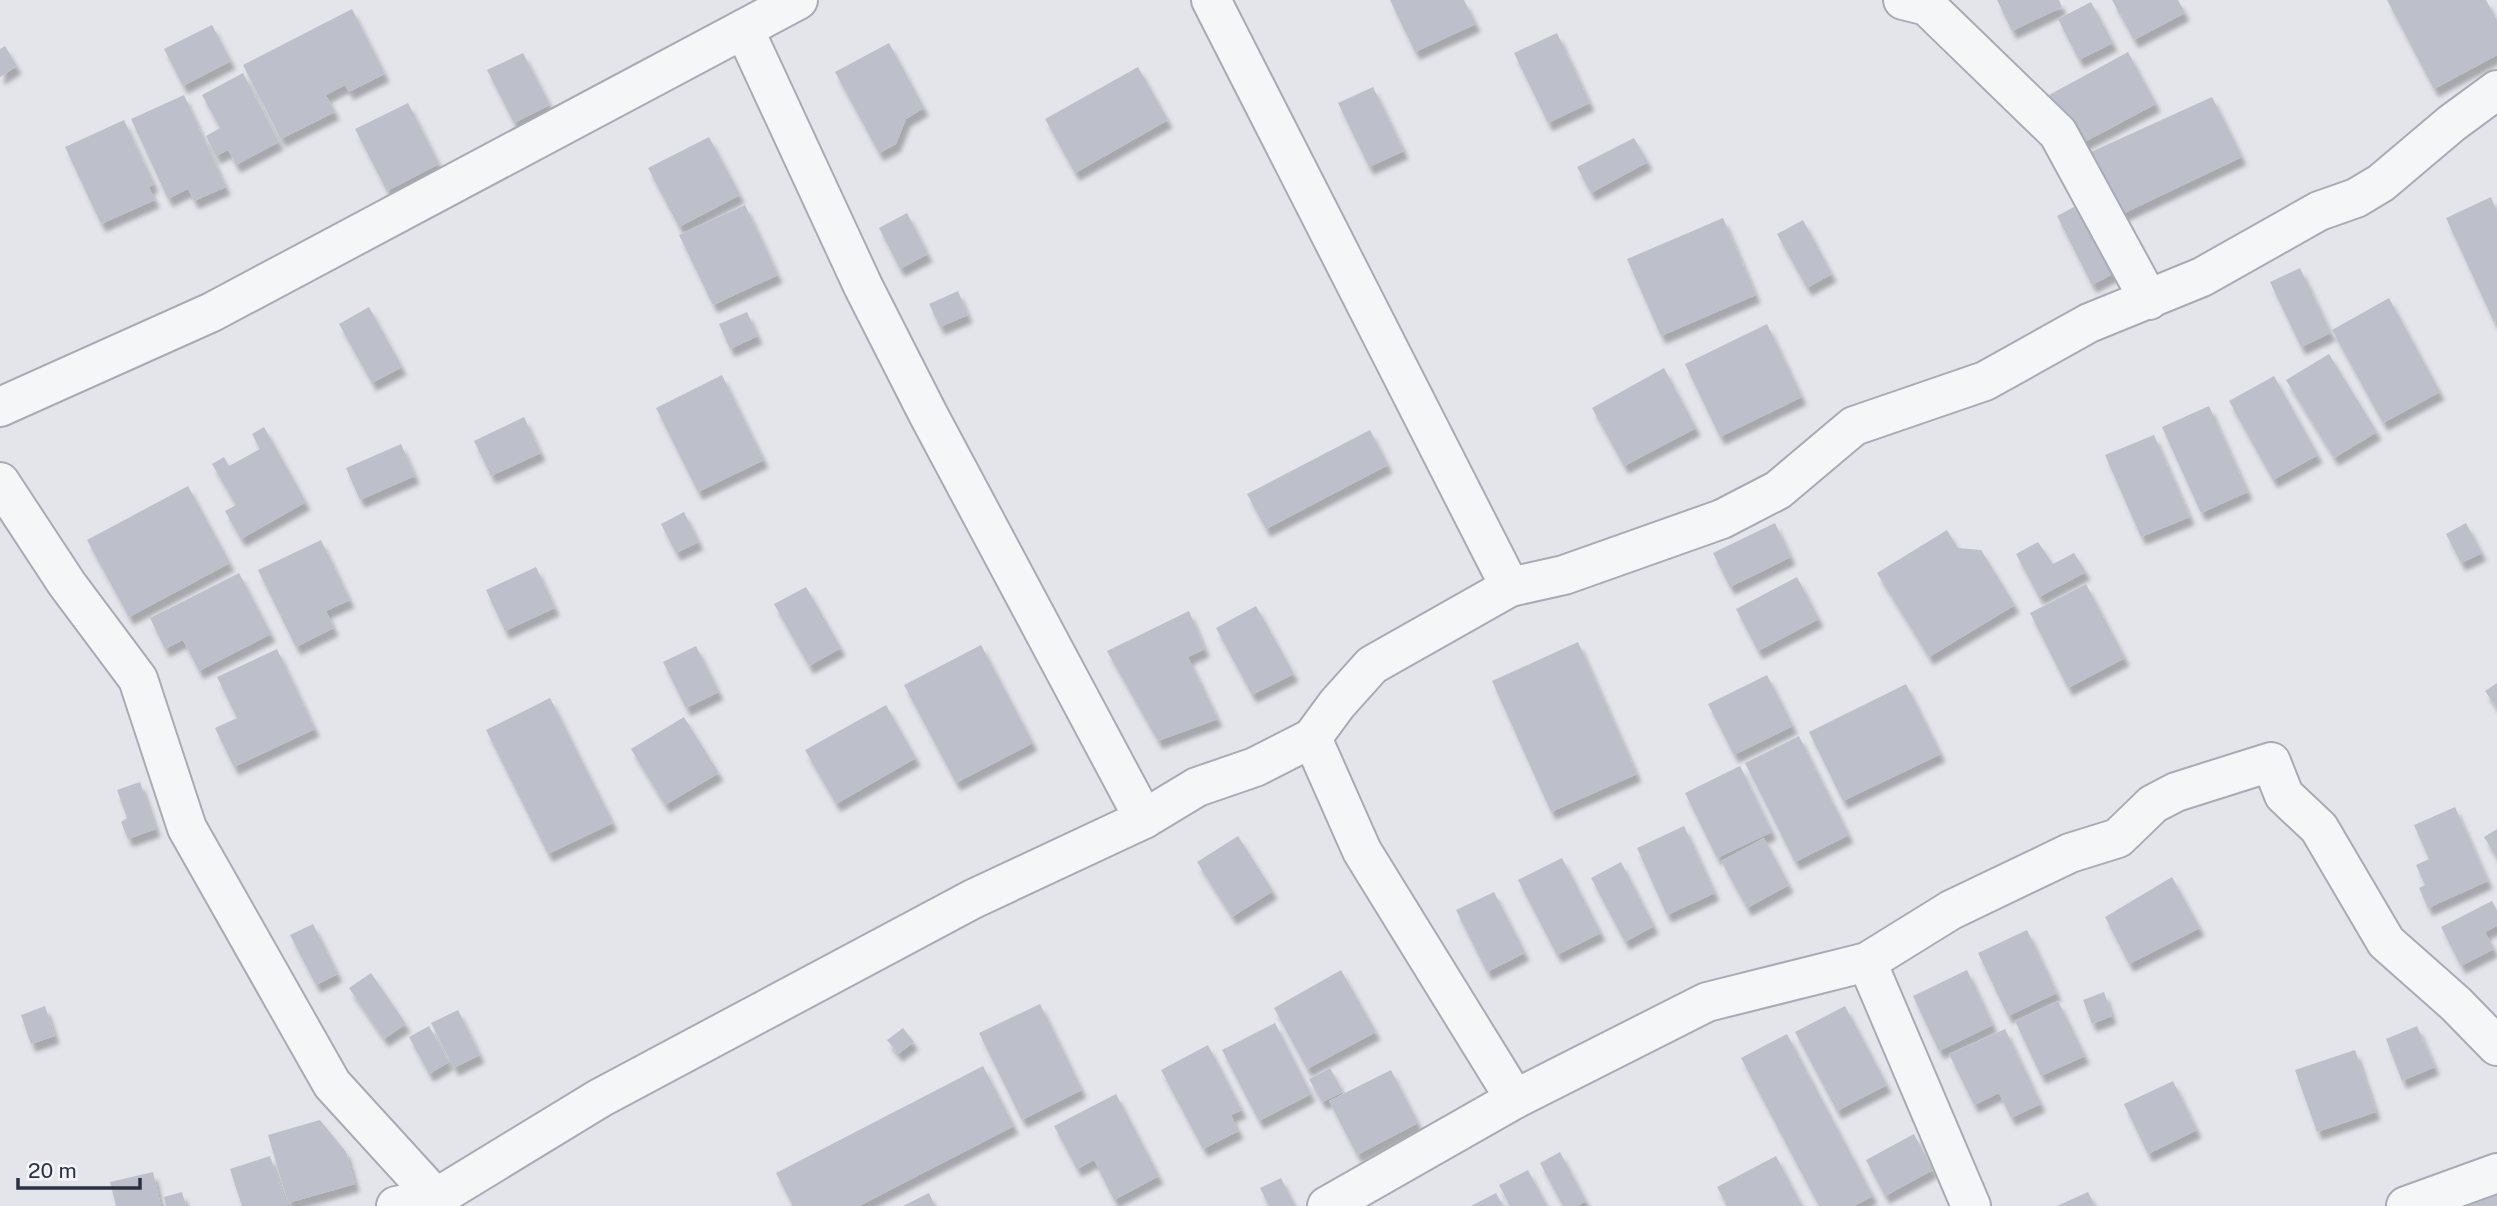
<svg xmlns="http://www.w3.org/2000/svg" width="2497" height="1206" font-family="'Public Sans',sans-serif">
	<defs>
		<filter id="shadow"><feDropShadow dx="4.5" dy="8" stdDeviation="2" flood-color="#0004"/></filter>
	</defs>
	<rect width="100%" height="100%" fill="#e3e5ea"/>
	<g fill="#bdc0ca" filter="url(#shadow)">
		<path d="M1390,0H1464L1476,24L1415,52Z"/>
		<path d="M1997,0H2059L2062,7L2012,31Z"/>
		<path d="M2112,0H2178L2185,13L2134,40Z"/>
		<path d="M2387,0H2486L2497,20V55L2434,89Z"/>
		<path d="M2091,2L2113,43L2079,60L2058,19Z"/>
		<path d="M352,9L385,74L349,92L345,85L326,95L335,112L281,139L243,65Z"/>
		<path d="M212,25L231,61L183,86L164,49Z"/>
		<path d="M1557,33L1590,103L1548,123L1514,53Z"/>
		<path d="M889,43L924,108L906,119L896,144L879,153L835,72Z"/>
		<path d="M5,46L17,66L0,77V49Z"/>
		<path d="M2128,52L2156,104L2077,146L2049,95Z"/>
		<path d="M523,53L550,105L514,123L487,70Z"/>
		<path d="M1138,67L1168,120L1075,173L1045,119Z"/>
		<path d="M243,73L279,142L236,165L228,150L216,156L206,136L220,128L202,95Z"/>
		<path d="M1373,87L1404,151L1369,167L1338,103Z"/>
		<path d="M184,95L226,187L194,201L188,189L168,199L131,119Z"/>
		<path d="M2212,97L2242,157L2116,217L2082,156Z"/>
		<path d="M408,103L439,164L387,191L355,129Z"/>
		<path d="M124,120L154,184L149,187L155,200L101,224L65,147Z"/>
		<path d="M709,137L740,195L679,227L648,168Z"/>
		<path d="M1634,138L1648,162L1591,193L1577,167Z"/>
		<path d="M2491,197L2497,212V320L2494,322L2446,218Z"/>
		<path d="M2089,199L2124,268L2092,285L2057,216Z"/>
		<path d="M745,205L778,275L713,305L679,235Z"/>
		<path d="M907,213L928,254L900,269L879,228Z"/>
		<path d="M1723,218L1756,295L1661,336L1627,259Z"/>
		<path d="M1803,220L1832,274L1807,288L1777,234Z"/>
		<path d="M2300,268L2331,333L2301,347L2270,282Z"/>
		<path d="M958,291L968,315L940,327L929,304Z"/>
		<path d="M2389,298L2440,392L2383,423L2332,330Z"/>
		<path d="M369,307L402,367L372,383L339,324Z"/>
		<path d="M747,312L758,336L730,349L719,324Z"/>
		<path d="M1767,324L1802,397L1720,437L1685,364Z"/>
		<path d="M2329,354L2377,432L2334,458L2286,380Z"/>
		<path d="M1664,368L1696,428L1624,466L1592,408Z"/>
		<path d="M722,375L764,460L698,492L656,408Z"/>
		<path d="M2274,376L2318,455L2273,480L2229,401Z"/>
		<path d="M2209,406L2248,492L2201,513L2162,427Z"/>
		<path d="M524,417L541,453L491,476L474,441Z"/>
		<path d="M264,427L306,502L241,539L225,511L236,505L212,464L224,457L229,466L260,449L252,434Z"/>
		<path d="M1370,430L1388,465L1266,529L1247,494Z"/>
		<path d="M2154,435L2190,517L2141,537L2105,455Z"/>
		<path d="M401,444L415,476L360,500L346,468Z"/>
		<path d="M188,486L230,563L129,617L87,540Z"/>
		<path d="M684,512L699,542L676,553L661,524Z"/>
		<path d="M1775,523L1791,557L1730,587L1713,553Z"/>
		<path d="M2466,523L2482,553L2461,563L2446,534Z"/>
		<path d="M1947,530L1958,548L1981,550L2015,605L1929,657L1877,573Z"/>
		<path d="M321,540L350,600L326,611L334,628L296,647L258,570Z"/>
		<path d="M2038,542L2053,564L2074,553L2086,572L2039,597L2016,554Z"/>
		<path d="M536,567L555,608L505,631L486,590Z"/>
		<path d="M239,573L271,634L199,671L183,640L165,649L150,618Z"/>
		<path d="M1797,577L1819,619L1758,651L1736,609Z"/>
		<path d="M2086,584L2125,658L2068,688L2030,613Z"/>
		<path d="M806,587L841,648L809,666L774,604Z"/>
		<path d="M1256,606L1294,674L1252,695L1216,628Z"/>
		<path d="M1189,611L1205,649L1188,657L1218,719L1158,741L1107,651Z"/>
		<path d="M1578,642L1637,774L1551,812L1492,681Z"/>
		<path d="M981,645L1033,743L956,783L904,685Z"/>
		<path d="M696,646L719,692L686,708L663,662Z"/>
		<path d="M277,649L315,729L234,767L215,728L237,718L217,677Z"/>
		<path d="M1767,675L1793,726L1734,755L1708,704Z"/>
		<path d="M2497,683V708L2485,691Z"/>
		<path d="M1906,684L1941,754L1843,801L1809,732Z"/>
		<path d="M550,698L613,823L548,854L486,730Z"/>
		<path d="M886,705L916,758L836,804L805,750Z"/>
		<path d="M684,717L719,773L665,805L631,749Z"/>
		<path d="M1799,736L1849,835L1795,862L1745,763Z"/>
		<path d="M1740,766L1772,832L1717,858L1685,793Z"/>
		<path d="M140,782L156,829L128,839L121,822L127,818L117,790Z"/>
		<path d="M2455,807L2488,881L2428,908L2419,888L2425,885L2416,865L2429,859L2414,825Z"/>
		<path d="M1684,826L1715,893L1667,915L1637,848Z"/>
		<path d="M2497,829V858L2484,837Z"/>
		<path d="M1238,836L1273,891L1232,917L1197,862Z"/>
		<path d="M1764,838L1789,885L1747,908L1721,861Z"/>
		<path d="M1562,858L1601,933L1557,955L1518,880Z"/>
		<path d="M1621,862L1654,926L1625,942L1591,878Z"/>
		<path d="M2172,877L2200,928L2129,964L2105,917Z"/>
		<path d="M1494,892L1525,953L1487,972L1456,910Z"/>
		<path d="M2492,901L2497,910V926L2485,932L2494,949L2461,966L2441,927Z"/>
		<path d="M313,924L338,974L316,985L290,935Z"/>
		<path d="M2027,930L2057,993L2008,1016L1978,953Z"/>
		<path d="M1341,970L1376,1032L1307,1069L1274,1008Z"/>
		<path d="M1967,970L1993,1025L1939,1051L1913,996Z"/>
		<path d="M371,973L406,1024L384,1039L349,988Z"/>
		<path d="M2104,992L2112,1016L2092,1024L2083,1000Z"/>
		<path d="M2058,1001L2085,1056L2041,1076L2015,1021Z"/>
		<path d="M1040,1004L1082,1090L1022,1120L979,1033Z"/>
		<path d="M45,1006L55,1036L31,1044L21,1015Z"/>
		<path d="M1845,1006L1887,1085L1837,1111L1795,1032Z"/>
		<path d="M458,1010L480,1055L454,1068L431,1023Z"/>
		<path d="M1275,1023L1311,1094L1259,1121L1222,1050Z"/>
		<path d="M429,1026L449,1062L429,1074L409,1037Z"/>
		<path d="M2417,1026L2435,1067L2402,1081L2386,1039Z"/>
		<path d="M903,1028L914,1042L898,1054L887,1040Z"/>
		<path d="M2005,1029L2041,1104L2011,1118L1999,1093L1974,1105L1949,1054Z"/>
		<path d="M1787,1034L1873,1196L1854,1206H1819L1741,1058Z"/>
		<path d="M1208,1045L1242,1110L1231,1115L1239,1131L1203,1149L1161,1070Z"/>
		<path d="M2355,1050L2376,1112L2317,1132L2295,1070Z"/>
		<path d="M983,1066L1014,1126L859,1206H793L776,1173Z"/>
		<path d="M1330,1068L1343,1092L1322,1102L1309,1079Z"/>
		<path d="M1391,1070L1418,1123L1357,1155L1329,1101Z"/>
		<path d="M2173,1081L2197,1130L2148,1154L2124,1104Z"/>
		<path d="M1116,1094L1159,1176L1114,1200L1094,1160L1077,1169L1054,1126Z"/>
		<path d="M320,1120L346,1152L355,1184L288,1203L268,1135Z"/>
		<path d="M1914,1134L1933,1170L1885,1196L1866,1160Z"/>
		<path d="M1560,1152L1586,1201L1577,1206H1563L1540,1163Z"/>
		<path d="M270,1156L287,1206H242L230,1169Z"/>
		<path d="M1776,1156L1802,1206H1727L1717,1187Z"/>
		<path d="M1528,1170L1547,1206H1510L1499,1185Z"/>
		<path d="M153,1172L161,1206H116L110,1182Z"/>
		<path d="M1281,1178L1295,1206H1269L1260,1188Z"/>
		<path d="M2497,1185V1206H2449Z"/>
		<path d="M182,1192L186,1206H166L164,1197Z"/>
		<path d="M2088,1192L2095,1206H2057Z"/>
		<path d="M929,1193L935,1206H903Z"/>
		<path d="M1496,1193L1503,1206H1471Z"/>
	</g>
	<g fill="none" stroke-linecap="round" stroke-linejoin="round">
		<g stroke="#a8abb4" stroke-width="42">
			<g id="minor">
				<path d="M1211,0L1510,587"/>
				<path d="M1903,0L1927,6L2058,133L2149,300"/>
				<path d="M744,29L863,286L928,414L1144,819"/>
				<path d="M0,407L212,312L798,0"/>
				<path d="M0,482L67,584L138,679L187,828L332,1084L436,1198L440,1206"/>
				<path d="M1312,738L1362,851L1515,1099"/>
				<path d="M1867,962L1971,1206"/>
				<path d="M396,1206L436,1198L600,1098L973,899L1144,819L1197,787L1255,767L1312,738L1337,704L1372,665L1510,587L1564,575L1722,519L1778,490L1854,426L1985,381L2089,323L2202,277L2319,211L2356,198L2381,183L2452,123L2497,90"/>
				<path d="M1327,1206L1515,1099L1707,1002L1867,962L1951,910L2070,853L2118,838L2153,804L2176,792L2271,762L2284,795L2319,828L2386,942L2456,1004L2497,1046"/>
				<path d="M2406,1206L2497,1173"/>
			</g>
		</g>
		<use href="#minor" stroke="#f5f6f8" stroke-width="38"/>
	</g>
	<path d="M18 1178v10h122v-10" fill="none" stroke="#2b3141" stroke-width="3.5"/>
	<text x="28" y="1178" font-size="21" fill="#2b3141" stroke="#f2f4f7" stroke-width="5" paint-order="stroke">20 m</text>
</svg>
